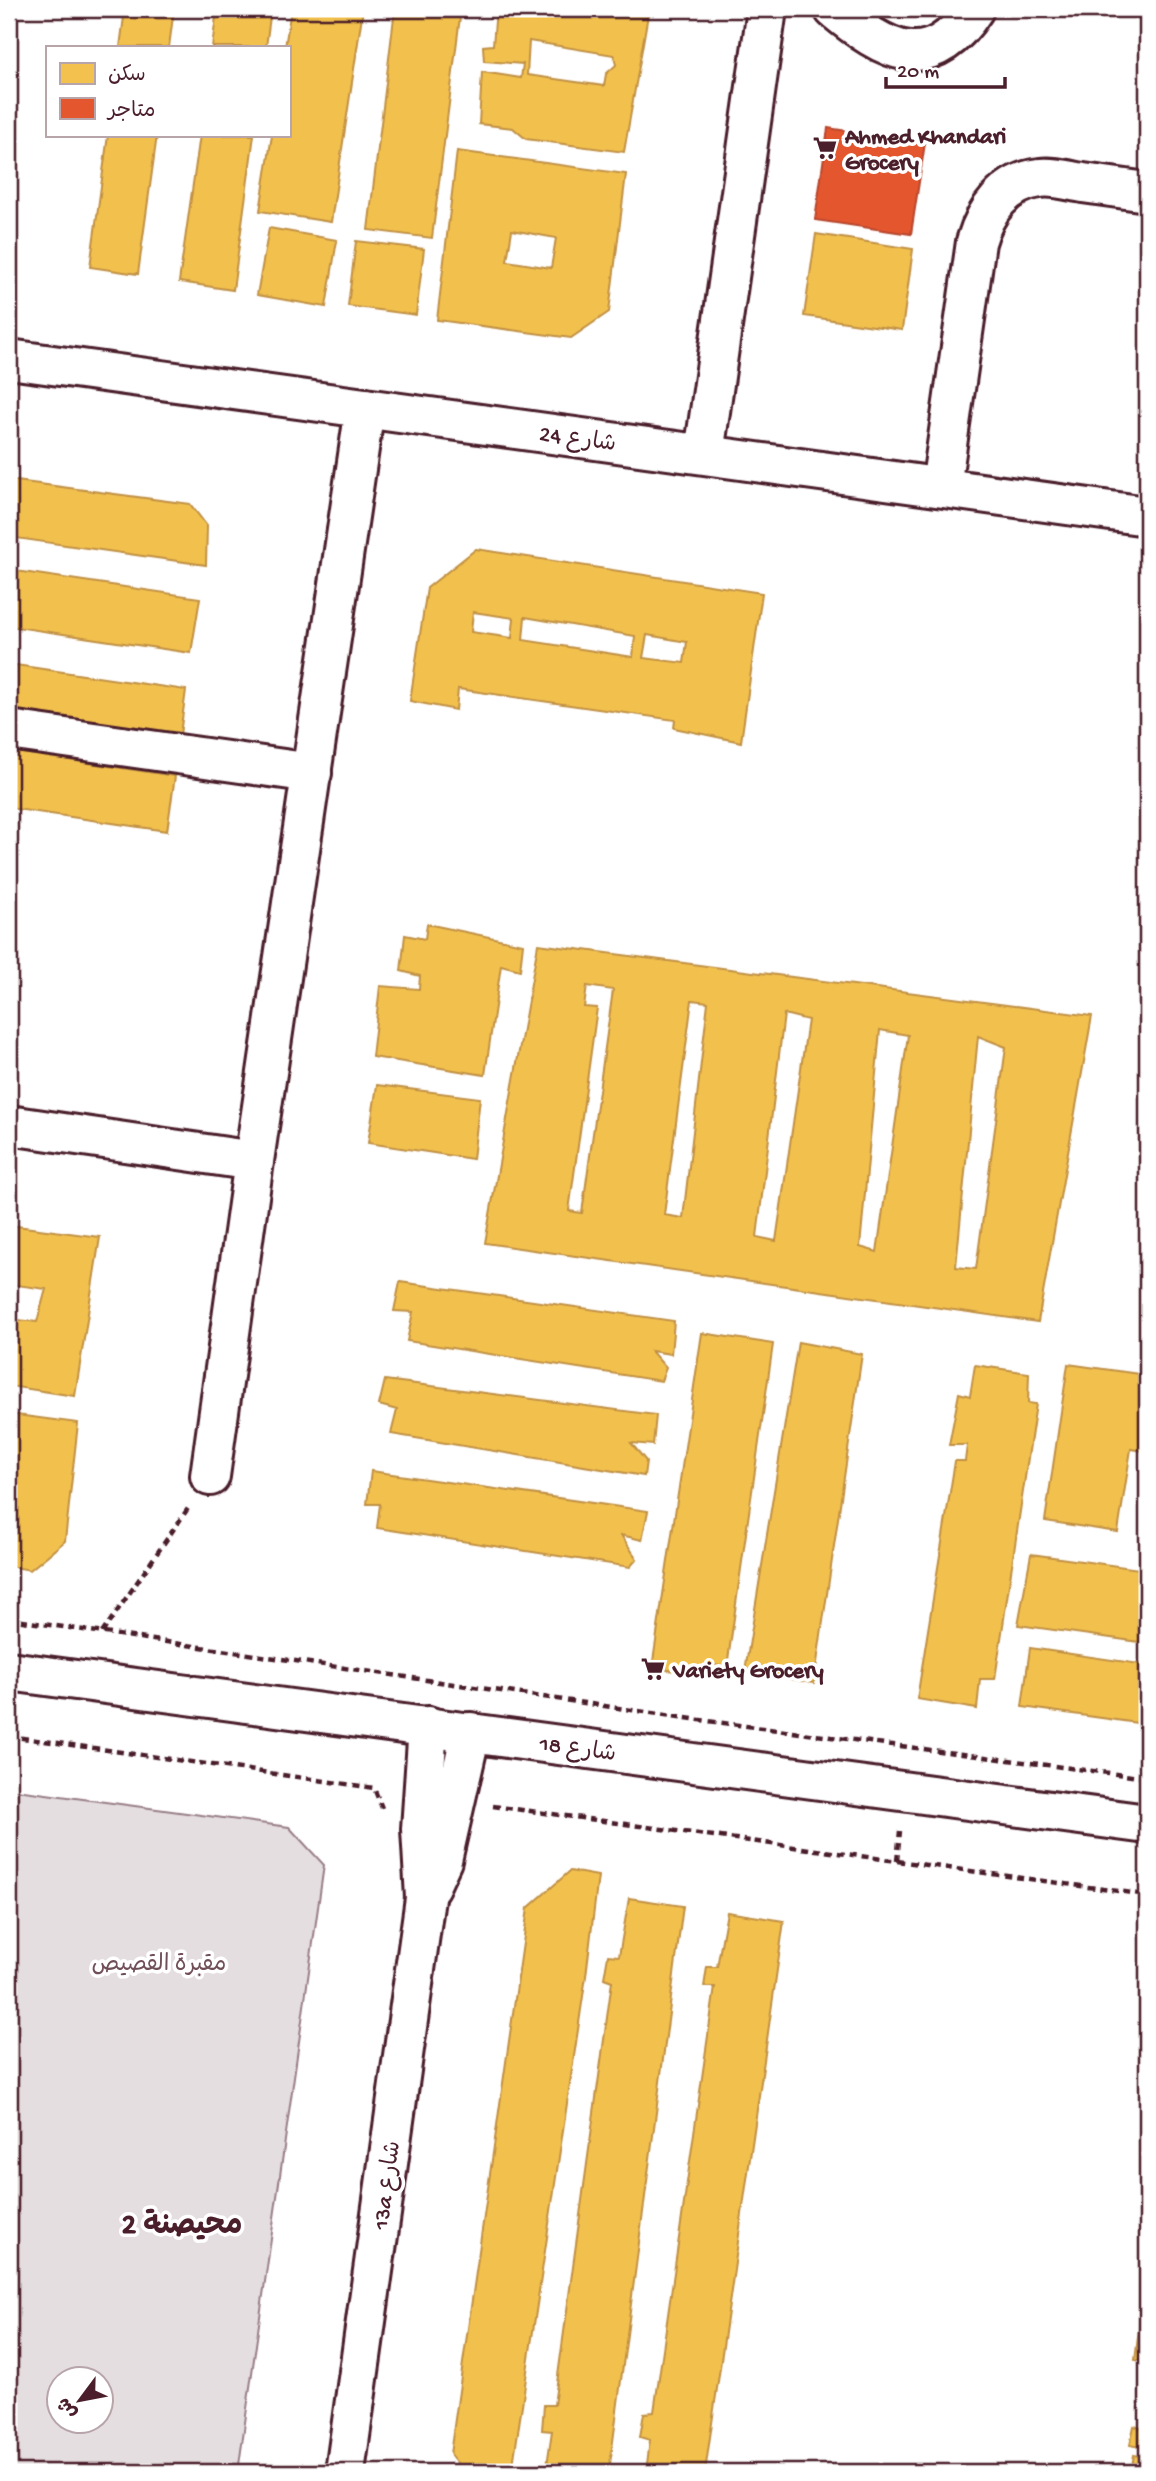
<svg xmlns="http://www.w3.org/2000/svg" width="1156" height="2481" font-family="'Gochi Hand','Playpen Sans Arabic',sans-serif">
	<rect width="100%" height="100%" fill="#fff"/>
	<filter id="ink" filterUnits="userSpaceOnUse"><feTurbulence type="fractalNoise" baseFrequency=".0143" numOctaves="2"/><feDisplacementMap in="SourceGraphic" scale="14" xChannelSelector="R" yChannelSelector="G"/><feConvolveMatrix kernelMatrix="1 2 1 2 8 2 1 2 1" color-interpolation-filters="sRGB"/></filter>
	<g filter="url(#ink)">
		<path fill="#e5dee0" stroke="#987e86" stroke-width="2" fill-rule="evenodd" d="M9,1789L289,1827L324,1865L238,2472H9ZM60,2380H102V2422H60Z"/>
		<g fill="#f2c14e" stroke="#c09044" stroke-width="2" fill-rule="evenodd">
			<path d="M125,9H174L169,47H120Z"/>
			<path d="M217,9H271L266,47H212Z"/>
			<path d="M291,9H363L331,222L260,211L272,135H289V47H285Z"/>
			<path d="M395,9H461L432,238L368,230Z"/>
			<path d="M496,9H649L624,152L526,139L513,128L479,124L482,72L521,78L523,64L484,61L483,46L493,45ZM529,41L614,55L616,65L606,74L604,86L527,75Z"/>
			<path d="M108,135H157L138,274L90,267Z"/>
			<path d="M200,135H254L233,290L179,282Z"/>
			<path d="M457,151L626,174L609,312L571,338L437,320ZM512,230L556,238L551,268L507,261Z"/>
			<path d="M269,228L337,240L326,307L257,295Z"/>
			<path d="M816,234L913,249L902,330L804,316Z"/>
			<path d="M356,241L424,249L416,315L348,306Z"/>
			<path d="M9,480L190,504L207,526L206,565L9,537Z"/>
			<path d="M476,549L762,593L741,742L674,728L675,720L458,689L456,710L410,701L427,588ZM473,612L514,618L512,638L471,632ZM525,617L635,636L633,657L523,640ZM647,635L687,642L684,663L643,658Z"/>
			<path d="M9,570L200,598L191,653L9,626Z"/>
			<path d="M9,664L186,690L179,742L9,717Z"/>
			<path d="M9,751L175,776L167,831L9,808Z"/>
			<path d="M427,924L523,944L520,970L501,965L485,1075L372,1057L380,986L419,989L420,976L401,971L405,935L425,939Z"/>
			<path d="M538,944L1092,1016L1038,1322L485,1243ZM587,986L613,990L582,1213L569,1211L597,1008L584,1007ZM692,1000L708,1002L683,1218L664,1215ZM784,1014L808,1020L776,1241L757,1237ZM880,1030L908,1035L877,1252L860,1247ZM978,1036L1006,1047L976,1269L956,1267Z"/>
			<path d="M377,1085L480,1098L473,1159L368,1143Z"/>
			<path d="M9,1225L100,1237L75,1396L9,1386V1319L37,1322L46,1289L9,1284Z"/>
			<path d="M400,1282L674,1321L671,1354L651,1351L666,1368L661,1381L407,1341L413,1312L394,1311Z"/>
			<path d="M702,1333L773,1344L727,1667L713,1665L705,1675L652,1668Z"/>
			<path d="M798,1342L862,1354L814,1683L745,1671Z"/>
			<path d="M1068,1364L1147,1375V1459L1143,1458L1144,1451L1131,1449L1118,1532L1045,1521Z"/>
			<path d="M975,1365L1029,1373L1028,1403L1036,1404L995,1679H980L977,1709L917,1699L955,1461H965L967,1445H949L959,1393L970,1396Z"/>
			<path d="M385,1380L656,1415L653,1445L631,1443L646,1461L644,1476L391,1434L397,1410L379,1405Z"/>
			<path d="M9,1414L78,1423L65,1541L30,1570L9,1566Z"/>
			<path d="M371,1471L648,1511L642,1540L621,1535L637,1559L630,1567L377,1528L380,1504H367Z"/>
			<path d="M1031,1554L1147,1570V1643L1018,1625Z"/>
			<path d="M1030,1648L1147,1665L1145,1724L1022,1707Z"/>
			<path d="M570,1871L598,1876L586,1976L512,2472H464L450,2454L528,1908Z"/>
			<path d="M629,1898L683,1906L609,2472H546L552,2431L542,2430L544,2405H554L612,1981L604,1978L608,1955L619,1956Z"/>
			<path d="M727,1912L784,1921L705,2472H646L650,2440L640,2437L644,2413L654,2412L715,1987H704L707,1967H717Z"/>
			<path d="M1147,2269V2362L1135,2360Z"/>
			<path d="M1134,2426L1147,2430V2448L1130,2445Z"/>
			<path d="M1134,2455L1147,2457V2472H1131Z"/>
		</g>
		<path fill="#e4572e" stroke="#b6462d" stroke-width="2" d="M828,128L925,143L911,234L815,220Z"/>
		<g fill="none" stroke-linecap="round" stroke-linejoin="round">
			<g stroke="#4a1f2b" stroke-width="44">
				<g id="minor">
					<path d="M834,9C886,52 930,77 974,9"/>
					<path d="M9,359L1147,516"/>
					<path d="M704,454L767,9"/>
					<path d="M941,487L976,242C985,211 1005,182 1040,178C1054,176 1070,181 1083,183C1104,186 1126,189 1147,192"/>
					<path d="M9,730L312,773"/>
					<path d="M9,1125L254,1161"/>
					<path d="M210,1476L254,1161L365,408"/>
					<path d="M9,1671L1147,1824"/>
					<path d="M430,1886L442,1860L471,1732"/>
					<path d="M345,2472L425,1898L421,1829L428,1726"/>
				</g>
			</g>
			<g stroke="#4a1f2b" stroke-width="4.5" stroke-dasharray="7 5" stroke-linecap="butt">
				<path d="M9,1619L700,1720L1147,1778"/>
				<path d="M102,1633L189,1507"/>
				<path d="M9,1736L374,1788L382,1808"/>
				<path d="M493,1806L1147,1895"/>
				<path d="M897,1861L900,1831"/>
			</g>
			<use href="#minor" stroke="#fff" stroke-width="38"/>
		</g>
	</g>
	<defs>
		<g id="supermarket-bare" transform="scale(1.89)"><path d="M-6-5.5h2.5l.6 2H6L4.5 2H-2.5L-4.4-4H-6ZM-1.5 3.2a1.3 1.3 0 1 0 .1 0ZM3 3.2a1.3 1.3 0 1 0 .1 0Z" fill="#4a1f2b" stroke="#fff" stroke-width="2.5" paint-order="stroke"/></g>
	</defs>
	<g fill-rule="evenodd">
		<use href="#supermarket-bare" x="825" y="148"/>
		<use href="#supermarket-bare" x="653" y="1669"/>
	</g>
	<g text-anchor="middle" stroke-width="7" stroke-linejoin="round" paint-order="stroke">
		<g font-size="23" font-weight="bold" fill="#4a1f2b" stroke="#fff" text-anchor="start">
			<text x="845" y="143">Ahmed Khandari<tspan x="845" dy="26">Grocery</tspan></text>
			<text x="673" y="1677">Variety Grocery</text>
		</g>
		<g font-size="23" fill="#4a1f2b" stroke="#fff">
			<text transform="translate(578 437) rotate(8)" y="8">شارع 24</text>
			<text transform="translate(578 1747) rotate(8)" y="8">شارع 18</text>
			<text transform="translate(385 2185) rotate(-82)" y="8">13a شارع</text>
		</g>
		<g font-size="23" fill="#714f58" stroke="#fff">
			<text x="159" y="1970">مقبرة القصيص</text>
		</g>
		<g font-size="30" font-weight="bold" fill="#4a1f2b" stroke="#fff">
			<text x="182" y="2233">محيصنة 2</text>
		</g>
	</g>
	<rect width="1156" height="2481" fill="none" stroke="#fff" stroke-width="35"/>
	<rect x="18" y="18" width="1121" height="2446" fill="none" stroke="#4a1f2b" stroke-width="2.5" filter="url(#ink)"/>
	<rect x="46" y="46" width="245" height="91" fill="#ffffff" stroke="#b7a5aa" stroke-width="2"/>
	<rect x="60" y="63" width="35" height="21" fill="#f2c14e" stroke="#b7a5aa" stroke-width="2"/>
	<text x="108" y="80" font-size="21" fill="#4a1f2b">سكن</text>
	<rect x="60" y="98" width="35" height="21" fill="#e4572e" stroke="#b7a5aa" stroke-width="2"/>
	<text x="108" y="116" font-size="21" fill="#4a1f2b">متاجر</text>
	<g transform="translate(80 2400) rotate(238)"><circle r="33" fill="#ffffff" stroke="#b7a5aa" stroke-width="2"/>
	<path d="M0-5L12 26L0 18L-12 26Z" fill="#4a1f2b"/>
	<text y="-10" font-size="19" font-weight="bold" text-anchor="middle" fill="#4a1f2b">ش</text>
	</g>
	<path d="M886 77v10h119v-10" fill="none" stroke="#4a1f2b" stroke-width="3.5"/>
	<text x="897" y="77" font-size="21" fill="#4a1f2b" stroke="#ffffff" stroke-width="5" paint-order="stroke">20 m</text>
</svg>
